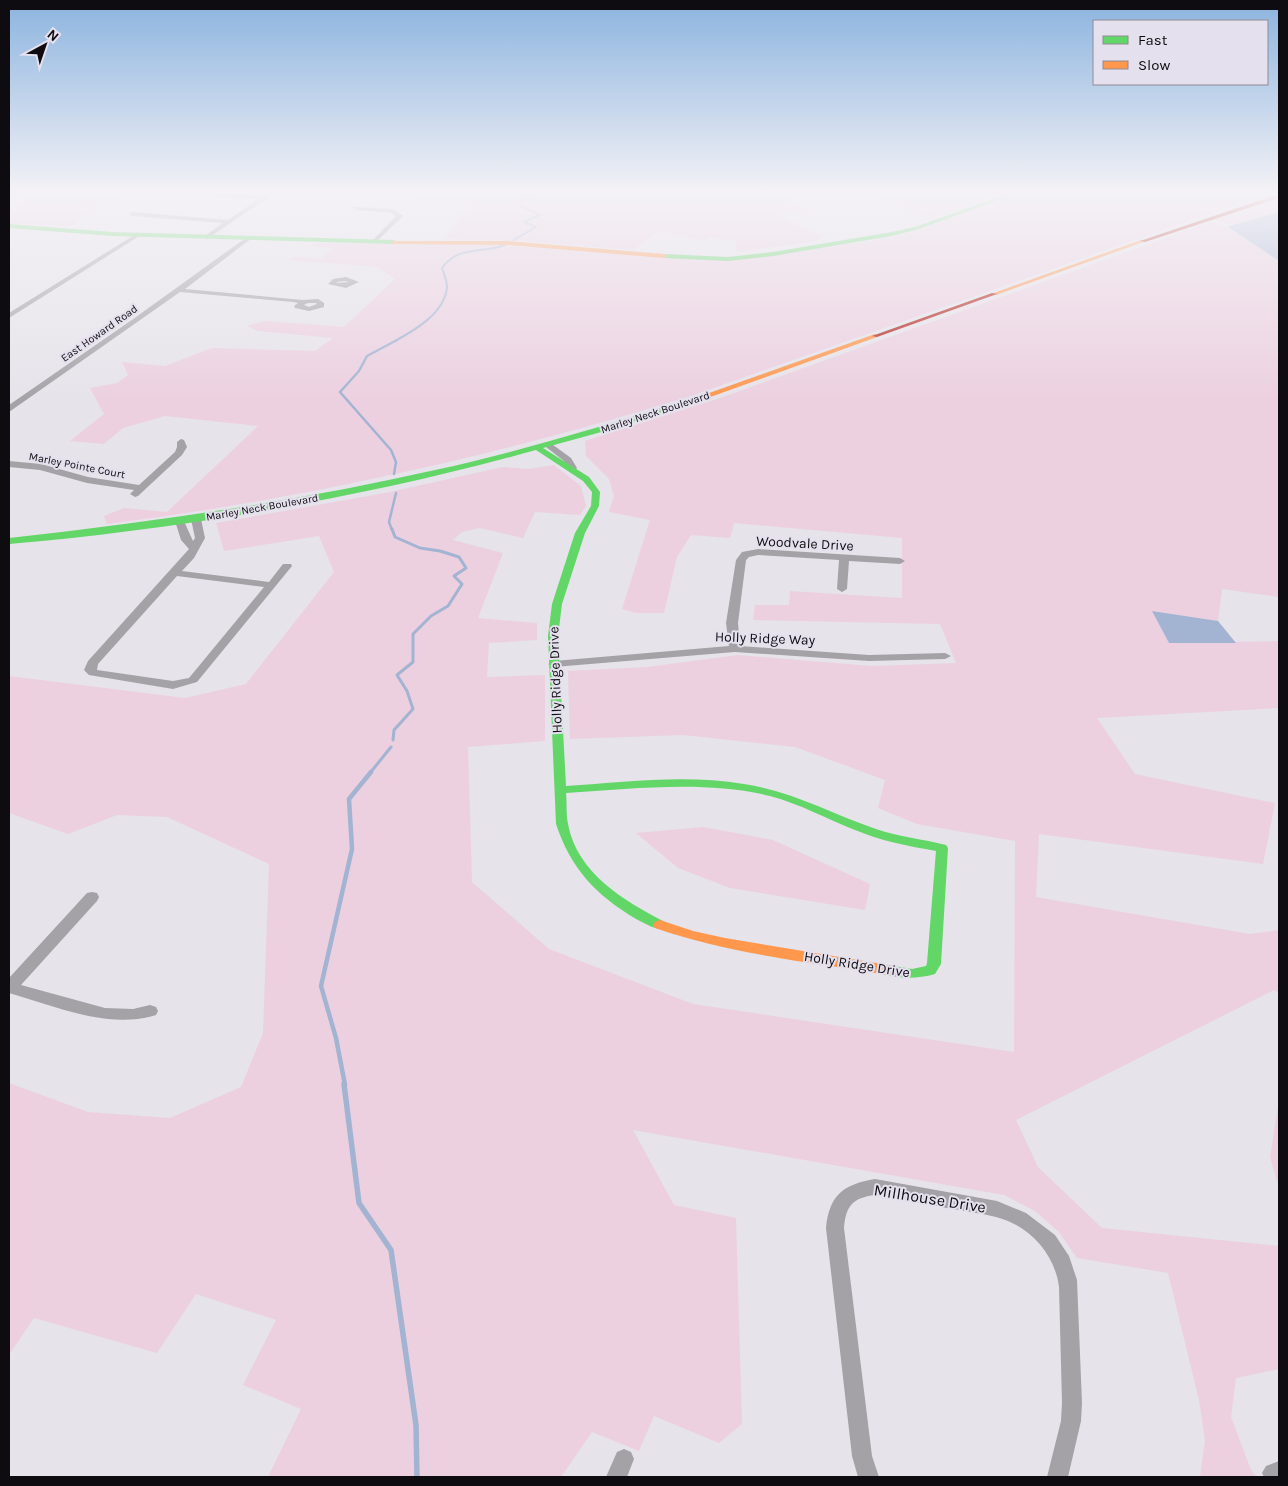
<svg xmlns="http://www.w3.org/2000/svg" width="1288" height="1486" font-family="Karla,sans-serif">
	<rect width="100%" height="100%" fill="#e6e3ea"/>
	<g fill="#ecd0e0">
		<path d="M32,193H115L113,194L114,197L122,198L101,203L72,226L9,224V217Z"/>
		<path d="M325,193H714L722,198L745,193H778L808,211L776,215L824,237L813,242L737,252L736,241L709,238L703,241L660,231L633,250L520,241L445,239L472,202Z"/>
		<path d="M872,193H1001L930,219Z"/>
		<path d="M1030,193H1275L1197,218L691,396C501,455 305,499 107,524L104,516L124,508L167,512L258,426L165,416L123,428L104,444L70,441L104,414L90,388L117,383L128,375L122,362L165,366L212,348L315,351L333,338L258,331L247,326L265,321L344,327L395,279L377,267L290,260L295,257L321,259L333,248L311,246L315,243L486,244L686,259L756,258L889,238L912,232L999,201Z"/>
		<path d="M1279,200V212L1233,225L1214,220Z"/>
		<path d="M1210,222L1228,227L1279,261V597L1222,589L1218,621L1153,611L1169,643L1279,641V708L1097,718L1135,774L1275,803L1263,864L1039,834L1036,897L1250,934L1279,930V993L1274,990L1016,1120L1038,1167L1102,1228L1279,1246V1369L1236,1378L1231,1417L1251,1470L1257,1477H1200L1205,1440L1199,1400L1168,1273L1077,1258L1059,1232L1035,1211L1004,1195L633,1130L674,1205L736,1218L742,1424L719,1443L654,1416L639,1451L592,1432L561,1477H268L301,1409L243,1385L276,1320L196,1294L157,1353L34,1318L9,1355V1083L88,1112L170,1118L241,1087L263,1033L269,864L167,817L117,815L68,834L9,813V676L185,698L246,684L334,572L319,536L224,551L216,523L385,493L503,467L529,469L554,465L581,486L586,506L580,515L535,512L523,538L480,528L462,532L453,540L503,553L478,618L537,623V640L489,643L487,677L545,675V741L468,747L472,882L549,949L693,1004L1014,1052L1015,841L917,824L878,808L885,780L795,747L683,735L570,739L568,671L647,667L738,655L872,666L956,663L940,624L753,620L755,605H789L790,591L902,598V538L734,523L730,538L691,535L677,557L664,613H636L622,609L650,520L609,512L614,496L609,479L586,456L585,441L717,399Z"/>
		<path d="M703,827L773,840L870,884L865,910L730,888L678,868L636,833Z"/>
		<path d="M1279,1100V1188L1270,1157Z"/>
	</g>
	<g fill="#a3b3d2">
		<path d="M1279,212V261L1228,227L1233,225Z"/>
		<path d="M1152,611L1218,621L1236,643H1169Z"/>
	</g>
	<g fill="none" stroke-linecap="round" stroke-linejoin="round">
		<g stroke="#a3b3d2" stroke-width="2">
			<path d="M514,240L536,227L524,222L540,215L521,206L519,200L549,193"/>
			<path d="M395,341C415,330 445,313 447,287C447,281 444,274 442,268C458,245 483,254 505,245"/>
		</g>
		<g stroke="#a3b3d2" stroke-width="2.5">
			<path d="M394,474L396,462L391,450L340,392L359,371L367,356L397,340"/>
			<path d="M392,530L389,522L396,493"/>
		</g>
		<g stroke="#a3b3d2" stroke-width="3">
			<path d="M392,529L395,537L420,548L440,551L459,557L466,568L454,576L462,584L448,606L431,616L413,634V662L397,675L407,691L413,709L394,730L393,740"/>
			<path d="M370,773L391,747"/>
		</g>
		<path stroke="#a3b3d2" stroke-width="4.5" d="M345,1085L336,1038L321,986L352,849L349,799L371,772"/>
		<path stroke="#a3b3d2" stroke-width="5.5" d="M344,1084L359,1203L391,1250L416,1425L417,1477"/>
		<g fill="#a4a2a6" fill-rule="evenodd">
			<path d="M201,193L263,196L268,193H275L207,239L204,237L205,236L223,223L132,216L129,214L132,212L228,220L258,199L203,196Z"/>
			<path d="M354,207L393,209L403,216L375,243L373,242V240L396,216L391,213L356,210L353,208Z"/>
			<path d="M136,234L141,235L9,318V313Z"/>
			<path d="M247,237L252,238L185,289L303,300L318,299L324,303V307L309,311L295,308L294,306L298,303L293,302L180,292L9,412V405L136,317ZM308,303H316L317,304L309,307L304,305Z"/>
			<path d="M346,277L359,282L346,288L328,284L333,279ZM345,281L349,282L337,283V282Z"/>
			<path d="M181,439L184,440L187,447L182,455L138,496L135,497L130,494L134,490L87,483L40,470L9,467V461L41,464L88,477L139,485L175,452L177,447V442Z"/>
			<path d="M549,442L571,458L577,468L575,470H569L564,461L546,447V443Z"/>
			<path d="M196,516L201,519L205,538L194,558L182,571L269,582L283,564H291L292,566L197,682L173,689L89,675L84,670L88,661L189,549L181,540L175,521L180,518L183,519L193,541L195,538L191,519ZM177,576L264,587L189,678L173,681L97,670L98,664Z"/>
			<path d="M758,549L900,558L905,561L900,564L849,561L847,589L842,592L837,589L839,560L758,555L749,557L746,560L738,623L740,646L869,655L945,653L951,656L945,659L869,661L735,652L554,667L548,664L554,661L729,646L726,623L736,560L742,552Z"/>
			<path d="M92,892L97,893L99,897L97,901L21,985L105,1008L133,1009L150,1005L156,1007L158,1011L156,1015C108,1030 55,1006 9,993V978L87,893Z"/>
			<path d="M875,1179L997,1201L1026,1213L1055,1235L1069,1256L1077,1280L1082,1403L1081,1421L1068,1477H1047L1061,1421L1062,1403L1059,1287C1055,1254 1029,1225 996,1217C980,1213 963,1211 947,1208C923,1203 899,1199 875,1195C853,1198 846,1205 844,1228L872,1456L879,1477H858L852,1456L826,1228C829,1195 844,1184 875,1179Z"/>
			<path d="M624,1449L631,1452L634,1459L627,1477H606L617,1452Z"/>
			<path d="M1279,1461V1477H1264L1262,1473L1266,1466Z"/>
		</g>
		<g fill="#63d668" fill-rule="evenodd">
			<path d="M1010,193H1019L919,229L892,236L773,256L728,261L664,258L661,256L664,254L728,257L773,252L892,232L915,227Z"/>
			<path d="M9,224L112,232L394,240L397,242L394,244L112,236L9,228Z"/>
			<path d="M682,401L689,403L605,431L543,448L589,477L600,492L599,506L585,533L562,604L558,636L566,786C625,782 685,774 744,784C795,792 829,813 876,829C899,837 923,839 946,845L948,848L941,964L935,974C917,979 901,979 883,974L881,970L883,966L888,965L912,969L926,966L927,963L936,851C908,846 881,841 855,830C827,819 800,804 770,796C704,780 634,789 566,793C567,803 566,814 568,824C577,873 624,901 665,922L667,925L665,928C655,931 645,923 636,919C596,895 571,869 556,824L548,636L552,604L575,533L591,506L592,492L583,481L536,450C368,497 182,529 9,544V538C152,522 294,502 435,470C518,452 600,427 682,401Z"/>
		</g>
		<g fill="#ff974d" fill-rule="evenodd">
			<path d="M1141,240L1146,241L996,295L991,294Z"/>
			<path d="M392,241H508L664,254L667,256L664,258L508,245L394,244L392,243Z"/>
			<path d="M875,334L878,336L877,337L688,405L681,403Z"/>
			<path d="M660,920L693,931L725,938L888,965L893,966L895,970L893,974L888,975C810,962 730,954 655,928L653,925L655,922Z"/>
		</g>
		<g fill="#b3261e" fill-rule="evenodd">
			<path d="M1279,194V198L1145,242L1140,241Z"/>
			<path d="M992,293L997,294L877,337L872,336Z"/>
		</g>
	</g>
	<linearGradient id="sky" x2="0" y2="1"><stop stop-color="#8cb4df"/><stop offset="0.48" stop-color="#f4f2f6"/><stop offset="1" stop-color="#f4f2f6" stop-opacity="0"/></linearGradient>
	<rect width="1288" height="401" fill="url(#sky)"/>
	<g text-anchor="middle" stroke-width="4" stroke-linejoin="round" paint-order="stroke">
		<g font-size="11" fill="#0e0c10" stroke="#e5e0ed">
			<text transform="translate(99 333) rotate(-35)" y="4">East Howard Road</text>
			<text transform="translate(655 412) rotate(-18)" y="4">Marley Neck Boulevard</text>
			<text transform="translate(77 465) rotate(11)" y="4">Marley Pointe Court</text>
			<text transform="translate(262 507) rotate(-10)" y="4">Marley Neck Boulevard</text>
		</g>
		<g font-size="14" fill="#0e0c10" stroke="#e5e0ed">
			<text transform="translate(805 543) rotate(3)" y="5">Woodvale Drive</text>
			<text transform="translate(765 638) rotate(2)" y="5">Holly Ridge Way</text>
			<text transform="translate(555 680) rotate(-92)" y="5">Holly Ridge Drive</text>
			<text transform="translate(857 964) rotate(9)" y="5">Holly Ridge Drive</text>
		</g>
		<g font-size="16" fill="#0e0c10" stroke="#e5e0ed">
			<text transform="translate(930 1198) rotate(9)" y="6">Millhouse Drive</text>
		</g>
	</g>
	<rect width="1288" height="1486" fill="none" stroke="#0e0c10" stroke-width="20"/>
	<rect x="1093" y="20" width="175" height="65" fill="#e5e0ed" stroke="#8f8b95"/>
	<rect x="1103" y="36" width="25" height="8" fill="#63d668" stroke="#8f8b95"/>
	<text x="1138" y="45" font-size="15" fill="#0e0c10">Fast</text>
	<rect x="1103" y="61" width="25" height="8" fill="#ff974d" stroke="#8f8b95"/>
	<text x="1138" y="70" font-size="15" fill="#0e0c10">Slow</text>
	<g transform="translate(45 45) rotate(40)" stroke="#e5e0ed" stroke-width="4" paint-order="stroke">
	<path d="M0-4L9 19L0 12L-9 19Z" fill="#0e0c10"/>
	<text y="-8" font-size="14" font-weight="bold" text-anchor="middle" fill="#0e0c10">N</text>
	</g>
</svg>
